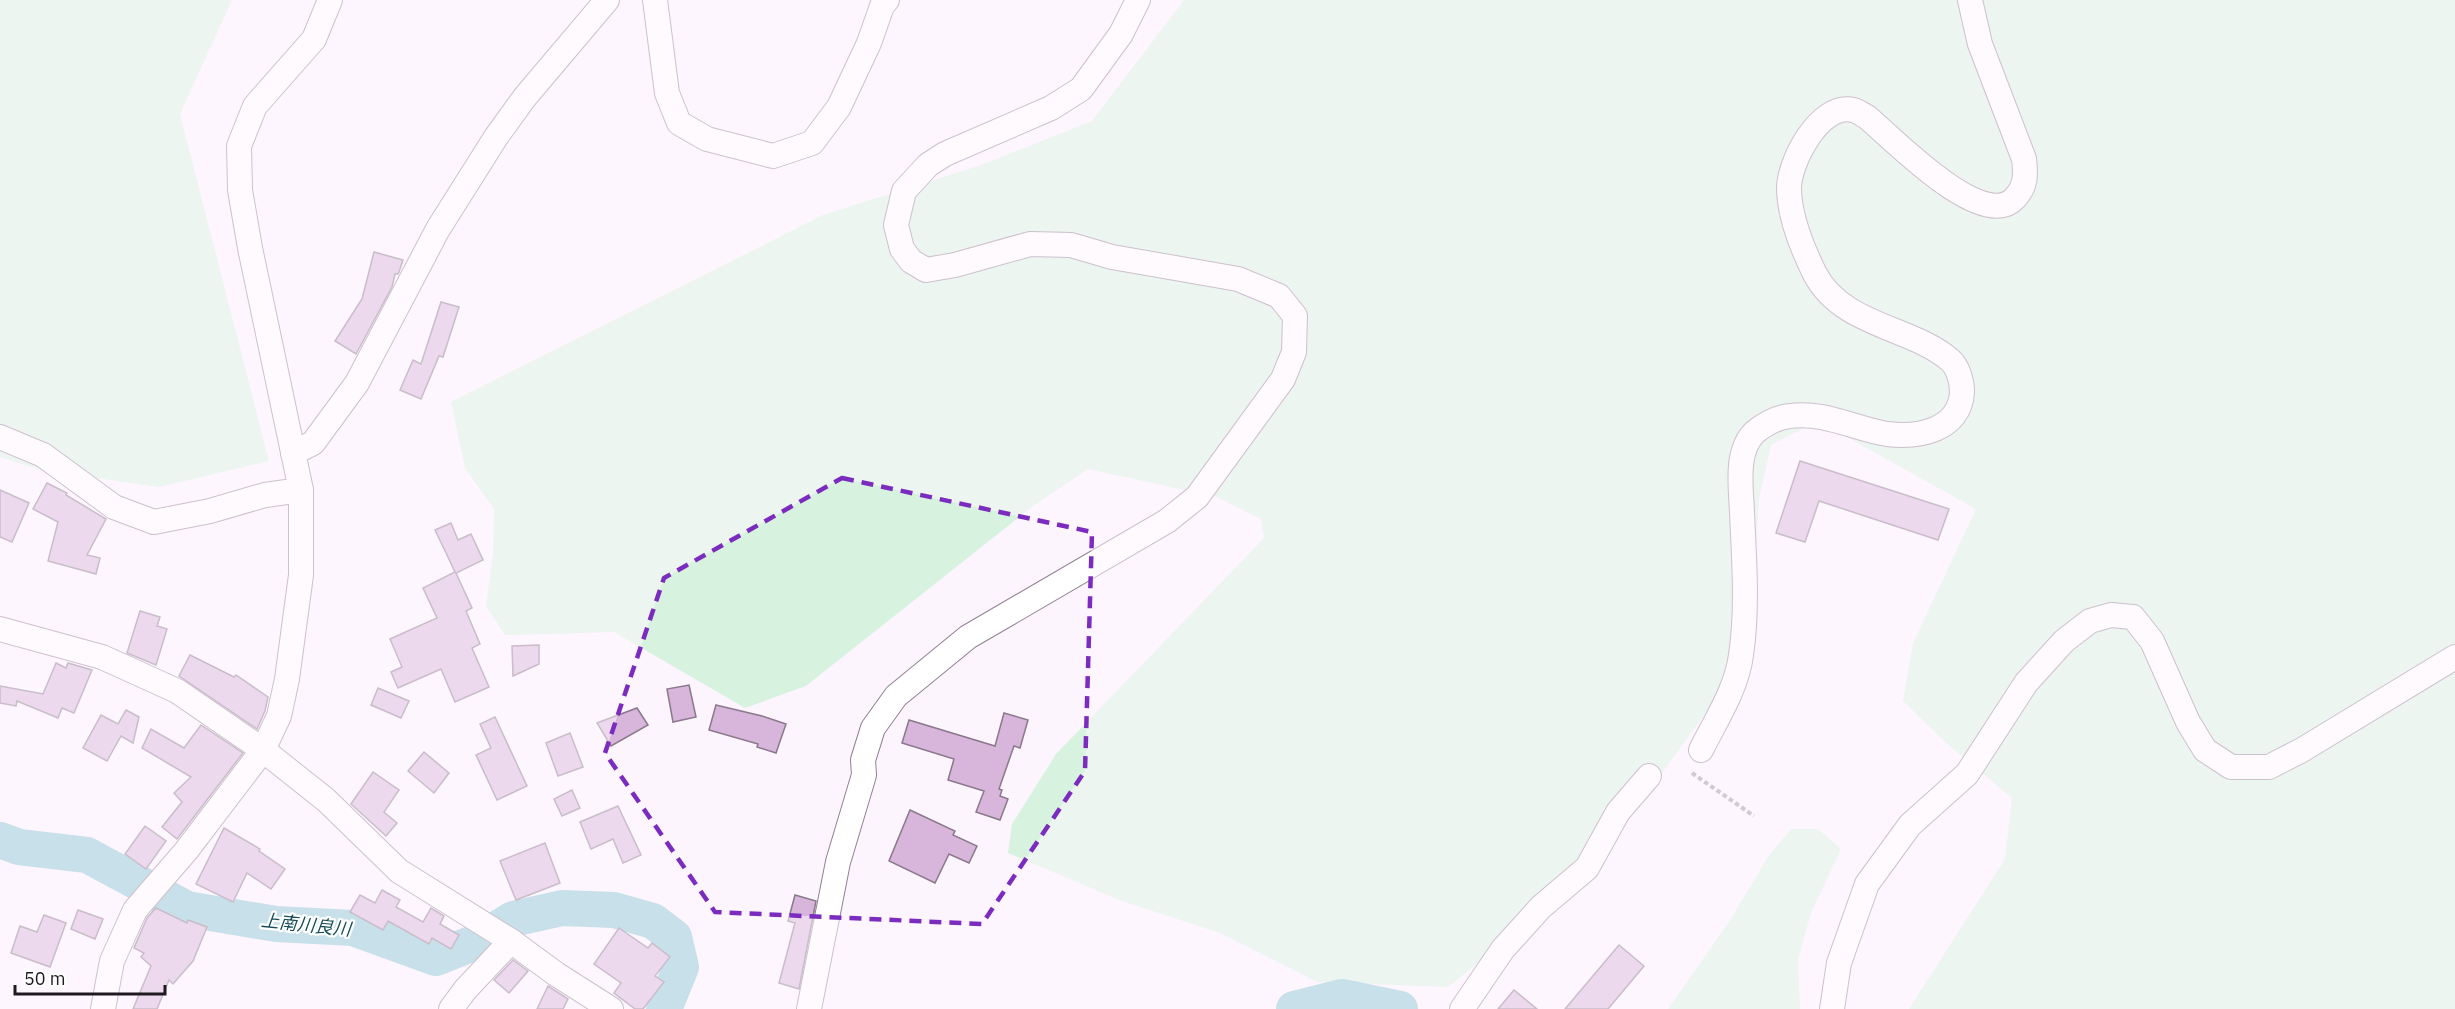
<svg xmlns="http://www.w3.org/2000/svg" width="2455" height="1009" font-family="'IBM Plex Sans','Noto Sans JP',sans-serif">
	<rect width="100%" height="100%" fill="#fdf5fe"/>
	<g fill="#d7f3df">
		<path d="M0,0H232L180,114L269,461L159,487L41,470L0,457Z"/>
		<path d="M1184,0H2455V1009H1909L2005,859L2012,798L1944,741L1903,701L1913,643L1976,509L1818,421L1771,445L1759,499L1749,653L1649,791L1580,881L1448,987L1317,982L1220,933L1122,901L1008,853L1012,824L1056,754L1264,538L1261,519L1217,497L1088,469L1033,506L806,686L745,708L614,632L505,635L486,606L493,554L494,509L465,468L451,402L823,215L981,165L1092,121Z"/>
		<path d="M1791,829H1818L1841,849L1811,913L1798,960L1800,1009H1668L1729,922L1768,857Z"/>
	</g>
	<g fill="none" stroke-linecap="round" stroke-linejoin="round">
		<g stroke="#88c5d1" stroke-width="36">
			<path d="M0,840L19,847L87,855L187,909L276,924L353,928L436,958L476,942L513,919L562,908L614,910L653,921L674,937L681,967L664,1009"/>
			<path d="M1294,1009L1342,997L1400,1009"/>
		</g>
	</g>
	<g fill="#d8b5db" stroke="#8a788b" stroke-width="1.5">
		<path d="M374,252L403,260L399,272L398,274H395L392,287L356,354L335,341L362,299Z"/>
		<path d="M441,302L459,307L443,357L439,356L421,399L400,390L413,360L421,364Z"/>
		<path d="M1800,461L1949,509L1938,540L1819,501L1805,542L1776,533Z"/>
		<path d="M47,483L67,493L66,495L106,519L87,555L100,558L96,574L48,561L58,522L33,509Z"/>
		<path d="M0,490L29,503L12,542L0,537Z"/>
		<path d="M451,523L458,540L471,534L483,560L456,573L472,608L466,611L480,644L472,648L489,687L455,702L441,669L398,688L391,672L402,667L390,639L437,618L423,588L455,572L435,530Z"/>
		<path d="M140,611L160,617L157,626L167,629L156,665L127,653Z"/>
		<path d="M539,645V664L513,676L512,646Z"/>
		<path d="M190,655L234,677L236,675L268,697L265,711L257,729L179,676Z"/>
		<path d="M56,663L66,668L68,663L92,670L74,713L62,708L58,718L17,701L16,706L0,703V686L43,694Z"/>
		<path d="M689,685L696,717L673,722L667,689Z"/>
		<path d="M378,688L409,701L401,718L371,705Z"/>
		<path d="M716,705L762,716L786,724L776,753L757,747L758,744L709,730Z"/>
		<path d="M637,708L648,725L611,746L597,723Z"/>
		<path d="M126,710L139,717L133,743L121,736L107,761L83,748L101,715L118,724Z"/>
		<path d="M1004,713L1028,720L1020,748L1014,746L999,789L1002,790L1000,796L1008,799L1000,820L976,812L984,791L948,780L954,759L902,743L909,720L995,746Z"/>
		<path d="M495,717L527,786L497,800L476,755L491,748L480,724Z"/>
		<path d="M201,725L243,753L177,839L162,827L182,802L174,793L191,777L142,748L151,729L184,748Z"/>
		<path d="M570,733L583,767L558,776L546,743Z"/>
		<path d="M424,752L449,773L434,793L408,771Z"/>
		<path d="M373,772L399,790L384,812L397,823L386,836L351,804Z"/>
		<path d="M572,790L580,808L562,816L554,799Z"/>
		<path d="M618,806L641,855L623,863L613,839L591,849L580,822Z"/>
		<path d="M910,810L955,831L953,835L977,846L969,863L949,854L935,883L889,861Z"/>
		<path d="M145,826L166,841L146,869L125,854Z"/>
		<path d="M224,828L260,849L259,851L285,869L271,889L247,873L233,902L196,884Z"/>
		<path d="M545,843L560,883L516,900L500,861Z"/>
		<path d="M382,890L400,900L396,907L423,922L431,908L444,916L440,924L459,935L451,949L432,938L429,944L388,921L383,930L350,912L360,895L375,903Z"/>
		<path d="M795,895L816,901L799,989L779,983L795,923L788,921Z"/>
		<path d="M156,908L187,923L188,920L207,927L193,961L173,984L169,980L157,1009H133L151,966L141,957L144,953L134,948L147,918Z"/>
		<path d="M78,910L103,919L95,939L71,929Z"/>
		<path d="M44,915L66,923L50,967L11,953L20,926L37,932Z"/>
		<path d="M619,928L648,948L652,943L670,957L655,976L664,982L643,1009H635L614,993L621,983L594,964Z"/>
		<path d="M1619,945L1644,966L1608,1009H1565Z"/>
		<path d="M513,960L528,971L509,993L494,980Z"/>
		<path d="M548,986L568,999L563,1009H537Z"/>
		<path d="M1514,990L1537,1009H1498Z"/>
	</g>
	<g fill="none" stroke-linecap="round" stroke-linejoin="round">
		<g stroke="#928093" stroke-width="26">
			<g id="minor">
				<path d="M655,0L667,93L679,123L707,139L773,156L812,143L839,107L869,43L882,6L887,0"/>
				<path d="M0,437L43,455L114,507L154,522L210,511L265,495L301,490"/>
				<path d="M293,453L313,443L357,383L438,229L496,137L525,97L607,0"/>
				<path d="M0,629L102,657L177,691L263,750L326,800L399,871L511,941L556,974L611,1009"/>
				<path d="M1701,750C1716,720 1737,688 1741,655C1748,608 1744,559 1742,512C1741,487 1735,451 1755,432C1765,424 1778,417 1790,416C1824,411 1855,429 1887,434C1919,438 1960,430 1962,392C1962,381 1958,367 1950,360C1912,327 1842,326 1815,274C1803,250 1790,218 1789,190C1788,163 1820,102 1853,110C1858,111 1863,115 1867,117C1892,138 1983,233 2015,198C2026,186 2026,175 2024,159L1980,44L1970,0"/>
				<path d="M103,1009L112,961L135,910L186,851L263,750L279,716L287,679L301,575V490L250,248L240,190L239,146L255,106L314,39L330,0"/>
				<path d="M451,1009L465,990L511,941"/>
				<path d="M809,1009L838,862L864,775L863,760L873,728L896,696L968,637L1167,521L1197,497L1283,379L1294,352L1295,316L1279,296L1238,279L1112,257L1071,245L1030,244L955,265L926,270L911,261L902,249L896,225L904,191L928,165L945,154L1051,108L1081,89L1121,34L1138,0"/>
				<path d="M1462,1009L1503,949L1541,907L1587,868L1618,812L1649,776"/>
				<path d="M1832,1009L1839,963L1867,884L1910,825L1967,774L2026,683L2064,641L2090,621L2111,615L2133,617L2152,641L2188,722L2205,750L2231,767H2269L2302,750L2455,657"/>
			</g>
		</g>
		<path stroke="#9b949c" stroke-width="4" stroke-dasharray="4.5 3" stroke-linecap="butt" d="M1692,773L1754,816"/>
		<use href="#minor" stroke="#fff" stroke-width="24"/>
	</g>
	<path d="M0 0H2455V1009H0ZM842,478L1092,532L1085,771L982,924L715,912L605,753L664,578Z" fill="#fdf5fe" fill-opacity=".55" fill-rule="evenodd"/>
	<path fill="none" stroke="#7b2cbf" stroke-width="4.5" stroke-dasharray="12 8" stroke-linejoin="round" d="M842,478L1092,532L1085,771L982,924L715,912L605,753L664,578Z"/>
	<g text-anchor="middle" stroke-width="4.5" stroke-linejoin="round" paint-order="stroke">
		<g font-size="18" font-style="italic" fill="#174d56" stroke="#fff">
			<text transform="translate(306 925) rotate(6)" y="6">上南川良川</text>
		</g>
	</g>
	<path d="M15 985v9h150v-9" fill="none" stroke="#201920" stroke-width="3"/>
	<text x="24" y="985" font-size="18" fill="#201920" stroke="#ffffff" stroke-width="4.5" paint-order="stroke">50 m</text>
</svg>
